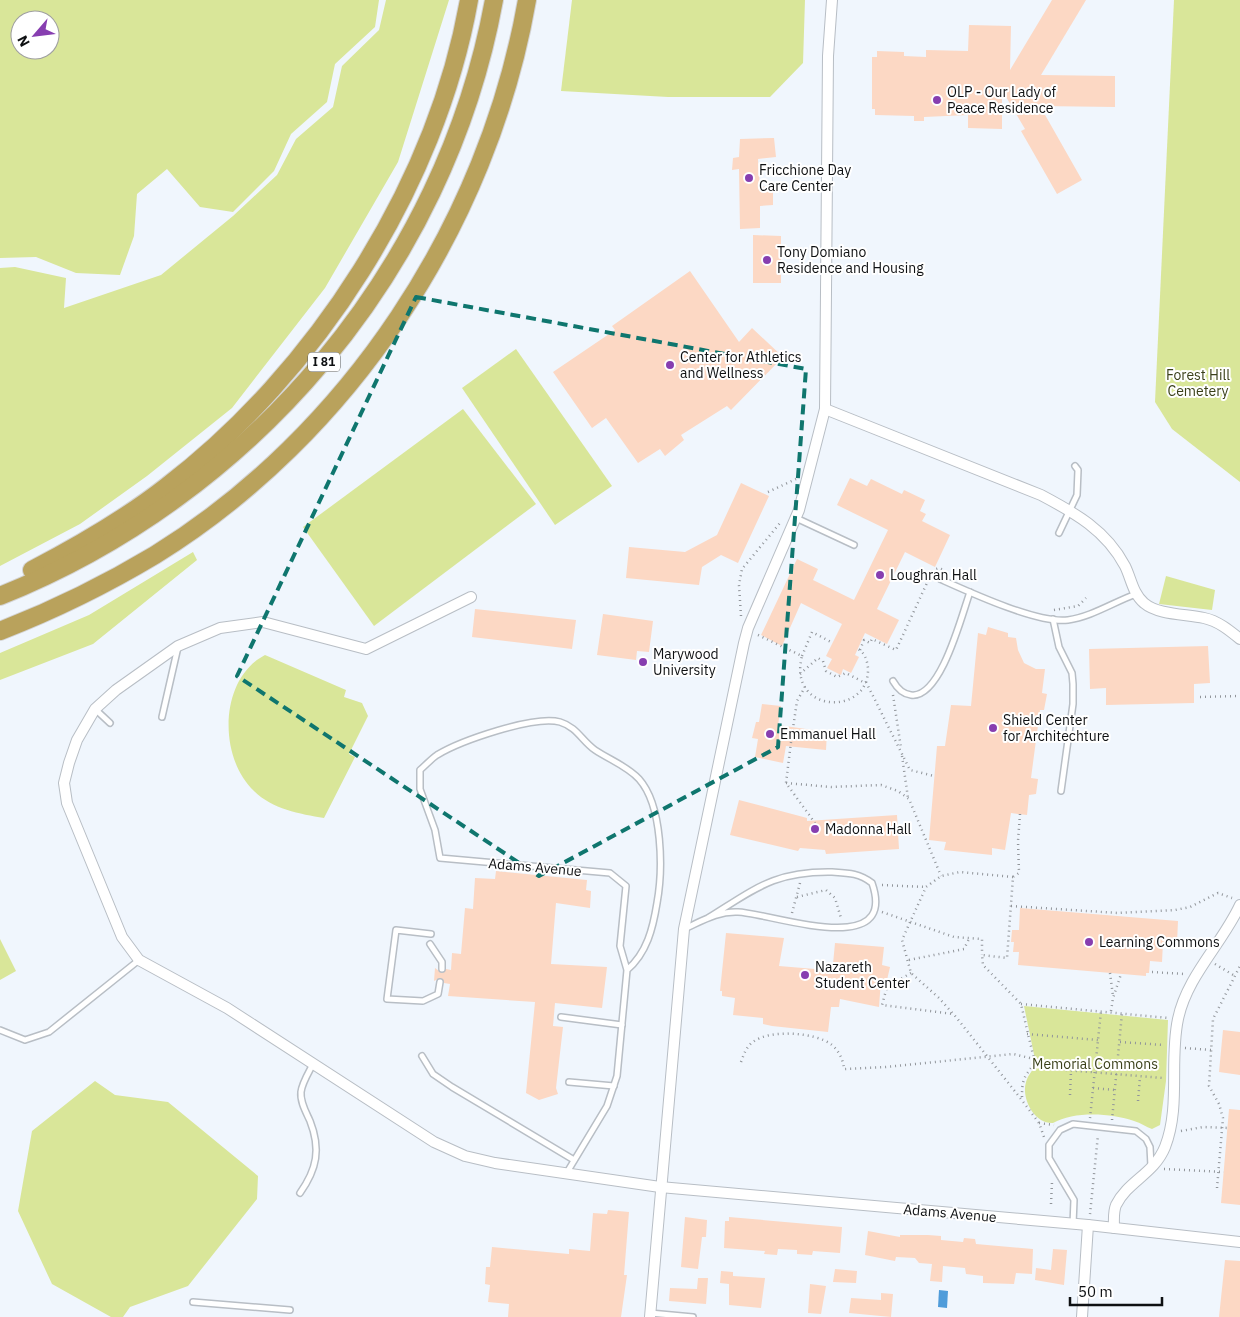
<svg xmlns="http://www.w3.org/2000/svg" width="1240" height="1317" font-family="'IBM Plex Sans',sans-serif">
	<rect width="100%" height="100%" fill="#f0f6fd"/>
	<g fill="#d9e699" fill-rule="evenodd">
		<path d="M0,0H379L375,27L335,64L327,102L291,134L274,171L233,212L200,207L167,169L137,194L134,236L120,275L76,273L36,257L0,258ZM20,20H50V50H20Z"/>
		<path d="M386,0H449L398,162L325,288L232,408L147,476L80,524L0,566V268L15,267L66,278L64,308L161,275L233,216L277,175L296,139L333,107L342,66L379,30Z"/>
		<path d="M572,0H805L803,63L770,97H668L561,91Z"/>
		<path d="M1174,0H1240V482L1172,429L1155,402Z"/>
		<path d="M516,349L612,486L555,525L462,388Z"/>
		<path d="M463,409L536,504L374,626L303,527Z"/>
		<path d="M193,552L197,560L93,644L0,680V653L89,615Z"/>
		<path d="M1166,576L1215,590L1212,610L1159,604Z"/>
		<path d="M265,655L346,690L344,697L362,703L368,716L349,754L355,757L324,818C300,814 272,809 254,791C218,757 219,679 265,655Z"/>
		<path d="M0,939L16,971L0,980Z"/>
		<path d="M1024,1006L1168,1020L1166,1081L1160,1125L1152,1129C1146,1127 1141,1123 1134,1121C1111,1113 1074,1111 1053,1123C1034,1124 1021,1098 1026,1082C1028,1075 1033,1070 1036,1064Z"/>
		<path d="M95,1081L115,1095L168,1102L258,1176L257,1199L188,1286L130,1307L123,1317H111L52,1284L18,1211L32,1131Z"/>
	</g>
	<path fill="#4f9cda" d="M939,1290L948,1291L947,1308L938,1307Z"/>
	<g fill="#fcd8c4">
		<path d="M1052,0H1086L1041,75L1115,76V107L1040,106L1082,180L1057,194L1021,131L1025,129L1002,90V129L968,128V115L924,117V121H914V116L875,115V109H872V57H877V51L904,52V56L926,57V50L968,51L969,25L1011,26L1010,70Z"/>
		<path d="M774,138L776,157L758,159L760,187L773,186V205L760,206V228L740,229L739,169L732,170L733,158L739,157L740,139Z"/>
		<path d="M753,235L781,236V283H753Z"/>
		<path d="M690,271L739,342L752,328L783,357L731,410L727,406L681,435L684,440L665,456L660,449L638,463L606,418L592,428L553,372L615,330L612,326Z"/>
		<path d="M850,478L867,486L871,479L902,494L904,490L925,500L920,511L926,514L922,521L950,535L935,567L905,552L877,609L899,620L887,644L865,633L855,655L859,657L851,673L843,669L841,675L827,668L832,659L826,656L842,624L801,603L782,646L761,635L797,559L818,569L813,580L854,600L888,530L837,505Z"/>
		<path d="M741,483L769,496L738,563L721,555L702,567L699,585L626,578L629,547L685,552L717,535Z"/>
		<path d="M475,609L576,620L572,649L472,637Z"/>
		<path d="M603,614L653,621L649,652L637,651L636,660L597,655Z"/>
		<path d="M988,627L1008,633V637L1016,638L1018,650L1024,663L1036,669H1045L1042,693L1047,694L1044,710H1040L1031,778L1038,779L1036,794L1029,795L1027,815L1011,813L1005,850L992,848V855L944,850L946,842L929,840L937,746H945L951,705L971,706L978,633L986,635Z"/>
		<path d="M1208,646L1210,683L1194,684V703L1106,705V688L1090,689L1089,649Z"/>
		<path d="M762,704L781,706L778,725L827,732L826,750L786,746L783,763L755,757L758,739L752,738L756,722H759Z"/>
		<path d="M739,800L807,818V821L897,815L899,849L826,854L825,850L800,848L798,851L730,835Z"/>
		<path d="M496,871L587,880L586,890L591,891L590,908L556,903L551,964L607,967L602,1008L555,1003L553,1026L563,1027L556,1088L558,1094L539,1100L526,1093L535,1002L448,996L450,984L444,983L440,978L434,981L435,968L442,973L446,969L451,970L452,953L461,954L465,908L473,909L475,878L495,879Z"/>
		<path d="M1020,908L1178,921L1177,943L1163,942L1162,962L1150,961L1149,973H1146V976L1018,965L1019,952H1013L1014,942H1011L1012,930H1019Z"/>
		<path d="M726,933L784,938L779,966L827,970V964H833L835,943L884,947L882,965L890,967L887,980H881L879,1007L840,999L839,1007H831L828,1032L772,1026L763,1024V1018L733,1015L735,998L722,996V991H720Z"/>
		<path d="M1223,1030L1240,1032V1075L1219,1072Z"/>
		<path d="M1229,1109L1240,1110V1205L1221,1203Z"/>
		<path d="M608,1210L629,1212L624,1275H627L621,1317H508L509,1304L488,1302L490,1285L485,1284L486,1267H490L492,1247L569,1254V1249L590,1251L593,1213L607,1214Z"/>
		<path d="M685,1217L707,1220L706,1237H702L698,1269L681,1267Z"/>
		<path d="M729,1217L842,1227L840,1253L813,1251L812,1255L797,1254V1250L778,1249L777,1255L764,1254L765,1251L724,1248L725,1221H729Z"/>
		<path d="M868,1231L900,1237V1235H928L941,1236V1240L963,1242L964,1238L975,1239L976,1244L1033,1249L1032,1274L1016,1273L1014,1284L983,1283V1276L966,1274L965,1268L943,1266L942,1282L930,1281L932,1264L919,1263L915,1258L896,1257L895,1261L865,1255Z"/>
		<path d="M1053,1249L1067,1250L1064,1285L1035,1280L1036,1268L1051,1270Z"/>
		<path d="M1225,1260L1240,1261V1317H1219Z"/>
		<path d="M835,1269L857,1271L856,1283L833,1282Z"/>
		<path d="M721,1271L733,1272V1276L765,1278L761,1308L729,1305V1284L720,1283Z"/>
		<path d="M698,1278H708L706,1304L669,1301L670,1288L697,1289Z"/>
		<path d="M810,1284L826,1286L821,1314L808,1313Z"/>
		<path d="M881,1293L893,1294L891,1317L849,1313L851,1298L881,1300Z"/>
	</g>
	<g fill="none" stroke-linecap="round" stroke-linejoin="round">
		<g stroke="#b8bec5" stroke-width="8">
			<g id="service">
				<path d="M796,518L854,545"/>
				<path d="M1059,533L1077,495L1078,470L1075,466"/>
				<path d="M940,579C969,592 1038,624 1068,620C1091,617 1114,602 1136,594"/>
				<path d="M1053,619L1059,647L1072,673L1073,684V704L1061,791"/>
				<path d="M893,681C897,688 902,694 911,695C941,699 962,614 970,592"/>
				<path d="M95,709L110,723"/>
				<path d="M162,717L178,647"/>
				<path d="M684,929C702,921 718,911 738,912C770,913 899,961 872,883C859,873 848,873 832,872C774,871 755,889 708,918"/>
				<path d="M431,934L396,930L387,999L423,1001L438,994L440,982"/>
				<path d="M430,944L442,962V969"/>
				<path d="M561,1017L622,1025"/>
				<path d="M0,1030L25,1040L49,1032L139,960"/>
				<path d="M422,1056L433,1074L452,1087L574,1160"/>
				<path d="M569,1082L614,1086"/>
				<path d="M566,1174L607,1106L617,1076L627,970L620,946L626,886L610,873L440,858L435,830L420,789V770C426,765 431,759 437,755C460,741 534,715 560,722C577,727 582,741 595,750C610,760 627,766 639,779C663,806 663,870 657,903C653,928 647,953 627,970"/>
				<path d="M300,1193C317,1169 321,1149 310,1121C306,1112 300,1102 301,1092C302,1083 309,1072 313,1064"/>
				<path d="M1073,1224L1074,1200L1049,1158V1145L1060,1130L1073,1124L1136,1131L1146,1139L1150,1147L1151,1166"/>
				<path d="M193,1302L290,1310"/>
				<path d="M650,1313L693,1317"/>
			</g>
		</g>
		<g stroke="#b8bec5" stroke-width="12">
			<g id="minor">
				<path d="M825,409L1041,495C1075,513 1106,530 1125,566C1131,578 1133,594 1144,603C1158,615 1186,614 1204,618C1218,621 1229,630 1240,639"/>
				<path d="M471,597L366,649L263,622L220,628L178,646L116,690L95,709L77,740L69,763L64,783L67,803L122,937L139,960L227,1008L434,1142L465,1156L495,1163L660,1187L1088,1225L1240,1242"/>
				<path d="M1114,1228C1114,1221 1113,1212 1116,1205C1128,1181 1154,1174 1165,1147C1181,1106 1169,1061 1178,1019C1187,976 1222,944 1240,905"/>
				<path d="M650,1317L684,929L744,643L748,628L799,510L825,409L828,56L832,0"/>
				<path d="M1082,1317L1088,1225"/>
			</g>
		</g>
		<g stroke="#d4d4d4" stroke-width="20">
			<g id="motorway">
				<path d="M32,570C78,546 125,519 166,487C316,373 436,186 469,0"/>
				<path d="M0,596C252,495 445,269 494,0"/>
				<path d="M0,631C54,610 105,585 155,555C349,435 488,224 527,0"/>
			</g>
		</g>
		<g stroke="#91959a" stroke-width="2.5" stroke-dasharray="1 4" stroke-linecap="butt">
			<path d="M768,492L796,479"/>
			<path d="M1054,610L1078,606L1086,598"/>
			<path d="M741,616L739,585L742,569L780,523"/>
			<path d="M758,635L802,656C787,714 870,717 868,668C867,660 865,653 858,649"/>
			<path d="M860,650L864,640L870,643L872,639L896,650L933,570L939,568L944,570"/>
			<path d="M802,656L812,632L833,643"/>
			<path d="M800,674L818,658L823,661L826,671L837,677L846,673L865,683"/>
			<path d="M866,682L910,770L934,776"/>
			<path d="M893,695L901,748"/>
			<path d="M1200,697L1240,696"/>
			<path d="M792,735L797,701L805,687"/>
			<path d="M791,742L786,783L815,823"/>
			<path d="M902,756L908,798"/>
			<path d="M786,783L831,787L881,785L898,791L909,799L941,876"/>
			<path d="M1020,814L1018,841L1019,873L1013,877L1007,958L982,955L983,965L1021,1004L1034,1059"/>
			<path d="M1013,877L960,872L941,876L926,887L902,940L911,973L939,998L956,1017L1021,1099L1039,1123L1044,1137"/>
			<path d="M882,885L926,887"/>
			<path d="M797,897L826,890L835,898L841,918"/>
			<path d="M1011,906L1118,913L1175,910L1190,907L1218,893L1232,898"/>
			<path d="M882,912L954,937L982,939V955"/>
			<path d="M792,913L800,883"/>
			<path d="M909,960L964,949L969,939"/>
			<path d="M1215,964L1235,976"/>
			<path d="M1152,972L1184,974"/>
			<path d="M911,973L887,987L882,1005L953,1014"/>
			<path d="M1110,973L1113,996"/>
			<path d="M1021,1004L1168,1018"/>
			<path d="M1111,1011L1113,998L1121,974"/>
			<path d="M1027,1034L1098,1040"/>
			<path d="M1120,1042L1164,1045"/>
			<path d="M1185,1048L1211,1050"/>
			<path d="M741,1062C744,1054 746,1047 753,1042C769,1029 816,1032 832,1045C840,1052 843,1060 844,1069L886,1067L1013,1054L1034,1059"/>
			<path d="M1093,1088L1115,1090"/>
			<path d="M1070,1095L1071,1071"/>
			<path d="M1022,1097C1022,1090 1022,1082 1026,1075C1030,1069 1033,1067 1034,1059L1054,1069L1163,1078"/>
			<path d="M1138,1101L1140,1077"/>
			<path d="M1090,1118L1101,1011"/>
			<path d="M1112,1120L1122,1013"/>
			<path d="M1039,1123L1054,1125"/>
			<path d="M1181,1131L1203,1127L1229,1128"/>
			<path d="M1164,1169L1224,1172"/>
			<path d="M1217,1188L1223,1118L1219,1104L1209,1086L1213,1019L1240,966"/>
			<path d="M1051,1204L1052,1182"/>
			<path d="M1090,1214L1098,1135"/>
		</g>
		<use href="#service" stroke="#fff" stroke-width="5"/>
		<use href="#minor" stroke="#fff" stroke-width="10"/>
		<use href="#motorway" stroke="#b9a25c" stroke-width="18"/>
	</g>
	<path fill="none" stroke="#0f766e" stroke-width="4" stroke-dasharray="10 6" stroke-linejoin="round" d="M416,297L806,369L778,747L539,876L237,676Z"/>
	<g fill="#873eb0" stroke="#fff" stroke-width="2">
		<circle cx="937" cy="100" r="5"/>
		<circle cx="749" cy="178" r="5"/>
		<circle cx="767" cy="260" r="5"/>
		<circle cx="670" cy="365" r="5"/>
		<circle cx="880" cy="575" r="5"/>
		<circle cx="643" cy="662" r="5"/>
		<circle cx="993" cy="728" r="5"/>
		<circle cx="770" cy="734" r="5"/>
		<circle cx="815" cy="829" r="5"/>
		<circle cx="1089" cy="942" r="5"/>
		<circle cx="805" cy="975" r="5"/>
	</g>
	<g text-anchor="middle" stroke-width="4" stroke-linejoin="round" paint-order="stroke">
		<rect fill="#fff" stroke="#565859" stroke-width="1" x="308" y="352.5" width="32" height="19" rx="4"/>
		<g font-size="12" font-weight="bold" fill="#0e1012">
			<text x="324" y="366">I 81</text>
		</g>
		<g font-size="14" fill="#0e1012" stroke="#fff" text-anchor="start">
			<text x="947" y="97">OLP - Our Lady of<tspan x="947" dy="16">Peace Residence</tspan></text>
			<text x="759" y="175">Fricchione Day<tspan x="759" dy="16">Care Center</tspan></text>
			<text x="777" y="257">Tony Domiano<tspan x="777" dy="16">Residence and Housing</tspan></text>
			<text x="680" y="362">Center for Athletics<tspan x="680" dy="16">and Wellness</tspan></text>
			<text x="890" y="580">Loughran Hall</text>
			<text x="653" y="659">Marywood<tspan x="653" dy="16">University</tspan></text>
			<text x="1003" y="725">Shield Center<tspan x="1003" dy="16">for Architechture</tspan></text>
			<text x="780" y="739">Emmanuel Hall</text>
			<text x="825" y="834">Madonna Hall</text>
			<text x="1099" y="947">Learning Commons</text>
			<text x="815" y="972">Nazareth<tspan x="815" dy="16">Student Center</tspan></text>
		</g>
		<g font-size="14" fill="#3a4019" stroke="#fff">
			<text x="1198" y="380">Forest Hill<tspan x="1198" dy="16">Cemetery</tspan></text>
			<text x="1095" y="1069">Memorial Commons</text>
		</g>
		<g font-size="14" fill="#0e1012" stroke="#fff">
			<text transform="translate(535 867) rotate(5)" y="5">Adams Avenue</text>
			<text transform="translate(950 1213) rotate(5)" y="5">Adams Avenue</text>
		</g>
	</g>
	<g transform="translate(35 35) rotate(242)"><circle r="24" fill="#ffffff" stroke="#9f9fa0"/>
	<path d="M0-4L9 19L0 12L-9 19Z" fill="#873eb0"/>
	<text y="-8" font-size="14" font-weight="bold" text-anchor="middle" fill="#0e1012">N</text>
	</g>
	<path d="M1070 1297v8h92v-8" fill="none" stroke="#0e1012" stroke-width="2.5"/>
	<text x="1078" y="1297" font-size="15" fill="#0e1012" stroke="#ffffff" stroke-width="4" paint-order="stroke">50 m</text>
</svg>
